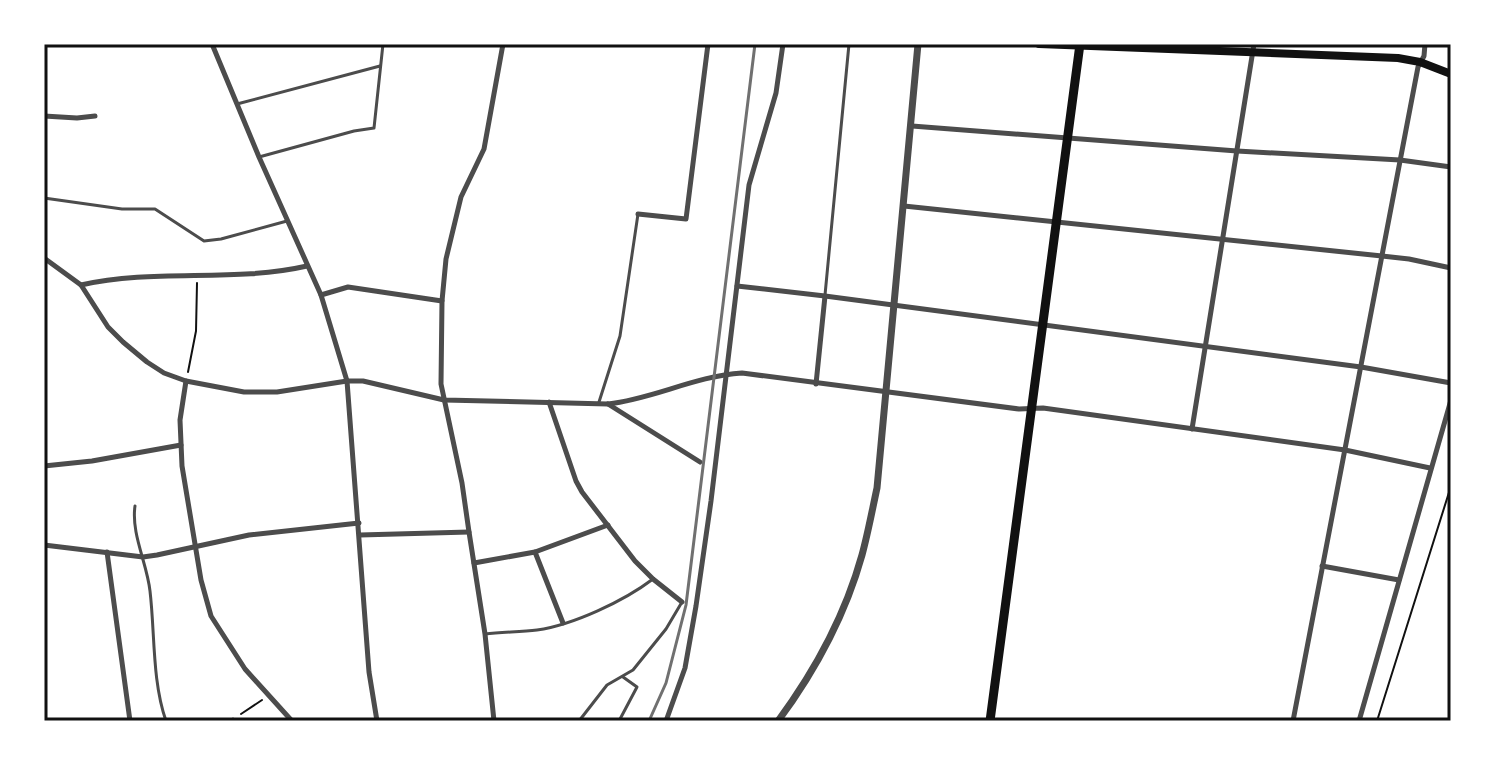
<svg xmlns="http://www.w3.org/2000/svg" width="1495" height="765" font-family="'DM Sans',sans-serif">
	<rect width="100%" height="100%" fill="#fff"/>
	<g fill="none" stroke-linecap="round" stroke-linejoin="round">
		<g stroke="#111" stroke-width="2">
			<path d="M188,372L196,331L197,283"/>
			<path d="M241,714L262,700"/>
			<path d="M1377,721L1451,486"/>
		</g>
		<g stroke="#4c4c4c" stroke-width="3">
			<path d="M237,104L380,66"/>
			<path d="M259,157L354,131L374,128L383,44"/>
			<path d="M44,198L122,209H155L204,241L221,239L287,221"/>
			<path d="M825,295L849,44"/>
			<path d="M599,402L620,336L638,214"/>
			<path d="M135,506C131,534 147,563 150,591C155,633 152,681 166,721"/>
			<path d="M485,634C502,632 520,632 537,630C573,625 624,601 653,579"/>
			<path d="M230,721L233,719"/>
			<path d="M579,721L607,685L633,670L666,629L682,602"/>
			<path d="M619,721L637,687L623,677"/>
		</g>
		<g stroke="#4c4c4c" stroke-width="5">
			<path d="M212,44L259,157L321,295L347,381L369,672L377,721"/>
			<path d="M44,116L77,118L95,116"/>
			<path d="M912,126L1237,151L1400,160L1451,167"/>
			<path d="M904,206L1382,256L1409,259L1451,268"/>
			<path d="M638,214L686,219L708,44"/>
			<path d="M44,258L81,285L108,327L123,342L147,362L164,373L186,381L244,392H277L347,381H363L444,400L608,404C653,399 695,376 742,373L1019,409L1043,408L1345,450L1430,468"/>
			<path d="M81,285C155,268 233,283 307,266"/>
			<path d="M737,286L825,296L1361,367L1451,383"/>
			<path d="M321,295L348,287L442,301"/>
			<path d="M186,381L180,420L182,466L201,580L211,616L245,669L292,721"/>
			<path d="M816,384L825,296"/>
			<path d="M549,402L576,481L582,492L635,561L653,579L682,602"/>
			<path d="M608,404L700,462"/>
			<path d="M1192,429L1254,44"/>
			<path d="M44,466L92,461L181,445"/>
			<path d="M360,535L469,532"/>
			<path d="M44,545L143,557L157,555L249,535L359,523"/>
			<path d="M107,552L130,721"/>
			<path d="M535,552L563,623"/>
			<path d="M474,563L535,552L608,525"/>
			<path d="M1322,566L1399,580"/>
			<path d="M494,721L485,634L469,532L462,483L441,384L442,301L446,259L461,197L484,149L503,44"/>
			<path d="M666,721L685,668L696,606L711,501L749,185L776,93L783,44"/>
			<path d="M1293,721L1418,67L1424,56L1425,44"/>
			<path d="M1359,721L1451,400"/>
		</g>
		<path stroke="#4c4c4c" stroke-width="7" d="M778,721C815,671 845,616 862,555C868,533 872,511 877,488L918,44"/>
		<path stroke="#111" stroke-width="8" d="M1039,44L1398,58L1420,62L1451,74"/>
		<path stroke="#111" stroke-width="9" d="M990,721L1080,44"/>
		<path stroke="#707070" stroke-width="3" d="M649,721L666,683L686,605L755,44"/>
	</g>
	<rect width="1495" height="765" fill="none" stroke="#ffffff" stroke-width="92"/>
	<rect x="46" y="46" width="1403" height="673" fill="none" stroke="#111" stroke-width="3"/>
</svg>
